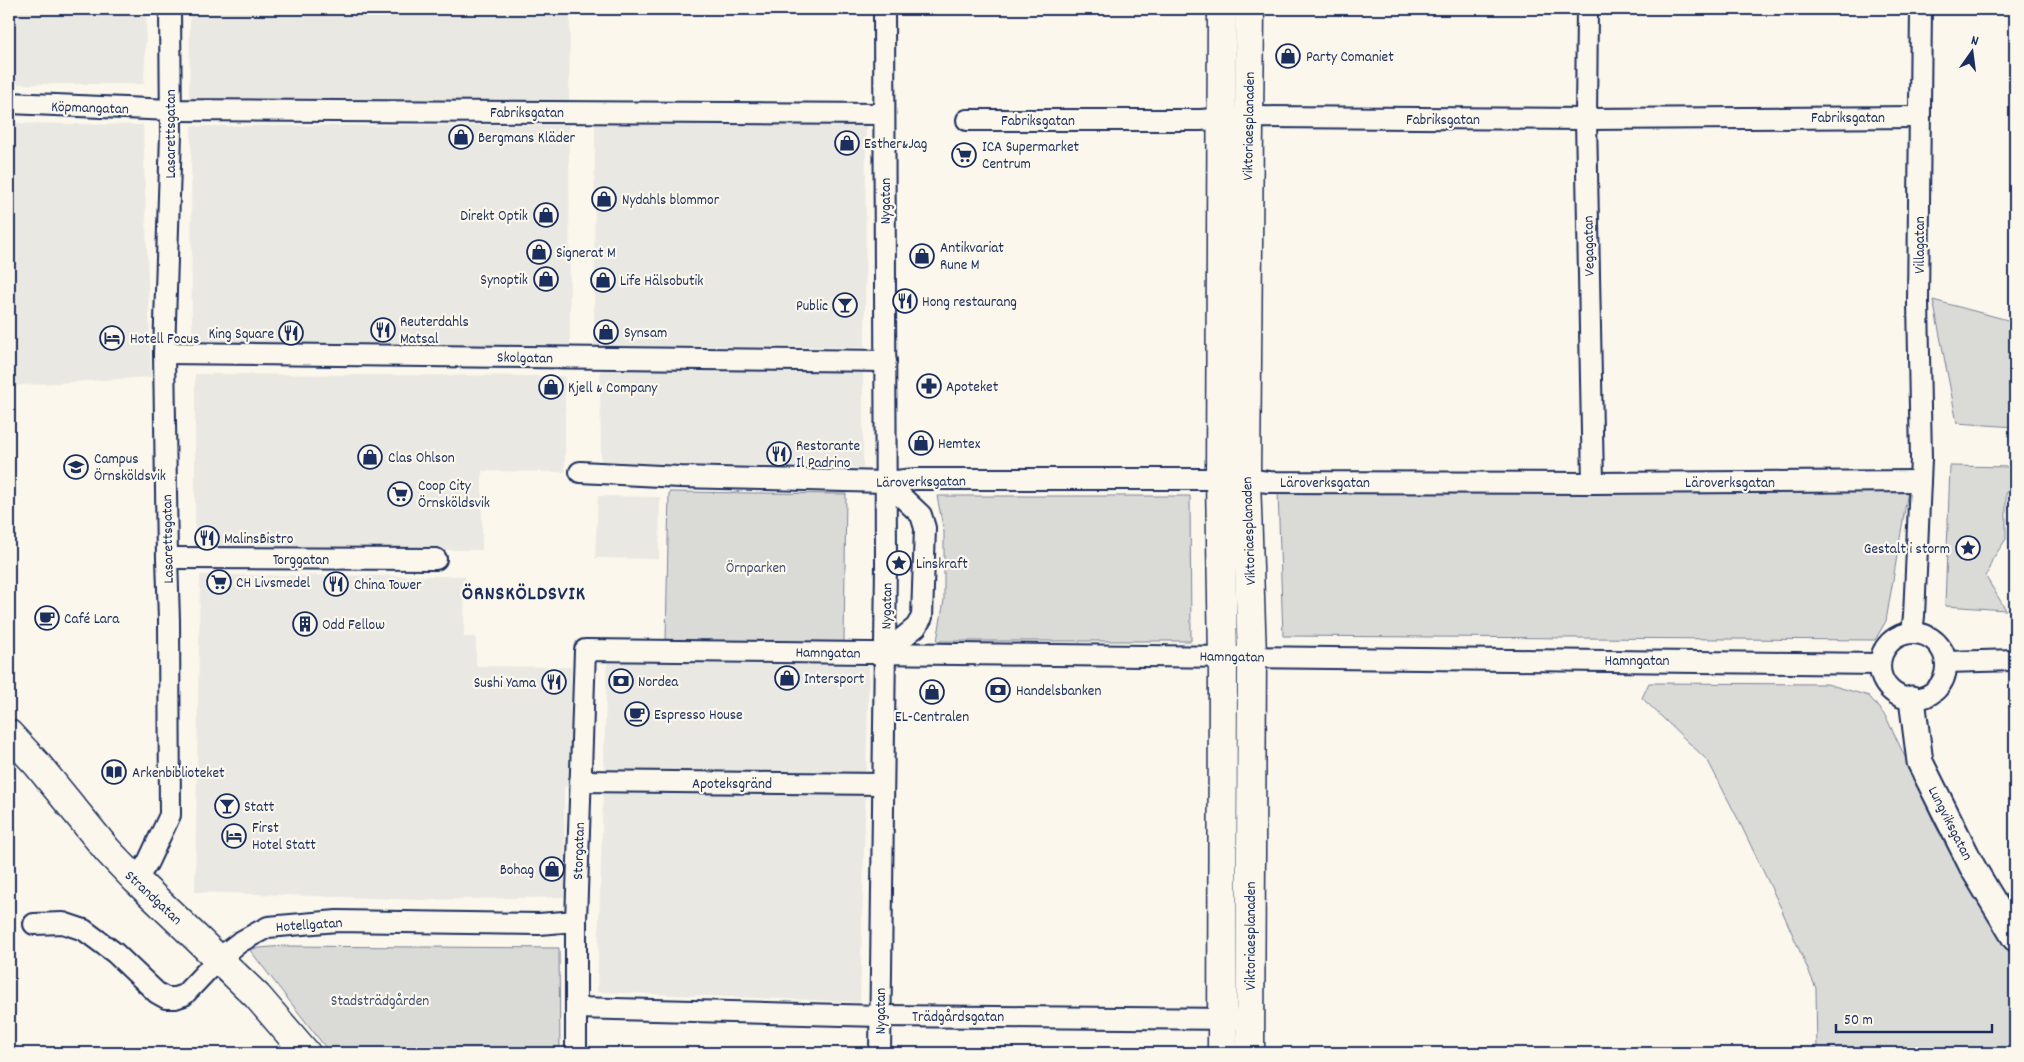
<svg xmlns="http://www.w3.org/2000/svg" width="2024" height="1062" font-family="Dekko,sans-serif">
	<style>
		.built { fill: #eae8e2 }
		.green { fill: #dadad7; stroke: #7a849a }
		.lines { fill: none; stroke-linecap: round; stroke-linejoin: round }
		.minor-casing { stroke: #1b2f5e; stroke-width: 24 }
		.tertiary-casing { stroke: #1b2f5e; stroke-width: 29 }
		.secondary-casing { stroke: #1b2f5e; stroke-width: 31 }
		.minor { stroke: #fbf7ec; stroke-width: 20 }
		.tertiary { stroke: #fbf7ec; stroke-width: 25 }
		.secondary { stroke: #fbf7ec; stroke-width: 28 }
		.labels { text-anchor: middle; stroke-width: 4.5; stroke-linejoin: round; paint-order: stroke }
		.poi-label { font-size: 15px; fill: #1b2f5e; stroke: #fbf7ec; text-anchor: start }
		.street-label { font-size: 15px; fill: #1b2f5e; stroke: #fbf7ec }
		.park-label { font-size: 15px; fill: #415176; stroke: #fbf7ec }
		.district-label { font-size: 20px; font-weight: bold; letter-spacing: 1px; fill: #1b2f5e; stroke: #fbf7ec }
	</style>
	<rect width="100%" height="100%" fill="#fbf7ec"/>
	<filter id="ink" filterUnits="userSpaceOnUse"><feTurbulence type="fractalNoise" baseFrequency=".02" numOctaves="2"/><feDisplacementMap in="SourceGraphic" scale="10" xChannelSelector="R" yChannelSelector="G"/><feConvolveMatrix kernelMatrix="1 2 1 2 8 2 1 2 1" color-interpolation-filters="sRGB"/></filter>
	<g filter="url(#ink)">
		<g class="built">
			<path d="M9,9H147L144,84H9Z"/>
			<path d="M190,9H570L569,109L189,105Z"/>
			<path d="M595,120L866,121L865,347L594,346Z"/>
			<path d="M9,123L143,125L151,377L9,386Z"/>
			<path d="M569,125L570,348L192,349L191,126Z"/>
			<path d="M600,362L863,371V468L601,463Z"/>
			<path d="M195,374L565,376V472L482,471V550L195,549Z"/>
			<path d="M598,496L660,497L659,559L595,558Z"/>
			<path d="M200,575L465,576L464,637H476V666L571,667L570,786L564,787L565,897L425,900L195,892Z"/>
			<path d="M607,662L869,666L860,1002L597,992Z"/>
		</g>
		<g class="green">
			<path d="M1933,300L2015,322V427L1957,423Z"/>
			<path d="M1950,466L2015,467V489L2006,493V539L1992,560L1986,577L2006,610L1945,606Z"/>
			<path d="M1908,491L1886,621L1875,640L1283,636L1278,492L1613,493Z"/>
			<path d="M669,492L846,494L844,642L666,640Z"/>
			<path d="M937,496H1190L1191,641H937L944,600V532Z"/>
			<path d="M1649,683L1827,684L1869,696L1886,717L1909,765L1935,825L1998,935L2015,960V1053H1817L1816,988L1780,906L1739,821L1708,761L1642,698Z"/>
			<path d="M283,946L559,948L560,1053H330L249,949Z"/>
		</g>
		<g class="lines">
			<g class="minor-casing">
				<g id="minor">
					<path d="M1587,9L1586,119L1593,483"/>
					<path d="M9,103L171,110L884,114"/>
					<path d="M967,120H1200L1248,117L1586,119L1920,117"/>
					<path d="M164,353L886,361"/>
					<path d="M580,472L680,477L886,482L915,479H1246L1268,482L1593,483L1920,481"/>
					<path d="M167,558L436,559"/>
					<path d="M1912,632L1914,616L1921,459L1918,302L1921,9"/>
					<circle cx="1913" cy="666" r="33"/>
					<path d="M885,652L916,627L922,617L925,528L921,515L886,482"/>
					<path d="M1947,662L2015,660"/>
					<path d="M580,781L883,784"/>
					<path d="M136,880L148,862L170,815L169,620L167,558L164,353L171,134L170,9"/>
					<path d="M34,924L63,923L84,930L115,953L157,993L166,998H175L184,995L219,958L240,942L268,927L337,921L539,924L576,921"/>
					<path d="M576,1008L880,1016L1235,1019"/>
					<path d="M576,1053V921L585,650L1880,664"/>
					<path d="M880,1053L886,564L884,9"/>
				</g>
			</g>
			<g class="tertiary-casing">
				<path id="tertiary" d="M1912,699L1920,762L1973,868L2015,938"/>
			</g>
			<g class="secondary-casing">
				<g id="secondary">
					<path d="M1222,9L1220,479L1223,657L1222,1053"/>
					<path d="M1250,9L1246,479L1252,656L1250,1053"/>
					<path d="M9,734L37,764L108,851L136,880L257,996L306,1053"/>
				</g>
			</g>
			<use href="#minor" class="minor"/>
			<use href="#tertiary" class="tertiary"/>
			<use href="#secondary" class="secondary"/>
		</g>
	</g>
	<defs>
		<g id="shop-ring" transform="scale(1.25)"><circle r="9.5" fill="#fbf7ec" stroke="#1b2f5e" stroke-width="1.5"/><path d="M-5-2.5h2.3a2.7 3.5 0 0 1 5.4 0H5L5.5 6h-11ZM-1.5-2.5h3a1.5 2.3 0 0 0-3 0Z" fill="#1b2f5e"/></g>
		<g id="supermarket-ring" transform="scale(1.25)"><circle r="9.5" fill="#fbf7ec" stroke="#1b2f5e" stroke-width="1.5"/><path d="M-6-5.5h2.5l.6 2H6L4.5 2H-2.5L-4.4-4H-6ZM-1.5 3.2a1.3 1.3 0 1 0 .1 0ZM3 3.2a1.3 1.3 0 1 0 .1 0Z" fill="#1b2f5e"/></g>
		<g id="restaurant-ring" transform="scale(1.25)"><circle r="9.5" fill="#fbf7ec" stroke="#1b2f5e" stroke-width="1.5"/><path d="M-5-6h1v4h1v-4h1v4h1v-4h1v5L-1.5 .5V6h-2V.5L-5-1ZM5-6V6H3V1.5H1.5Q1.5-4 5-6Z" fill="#1b2f5e"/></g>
		<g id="bar-ring" transform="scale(1.25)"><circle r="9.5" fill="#fbf7ec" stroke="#1b2f5e" stroke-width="1.5"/><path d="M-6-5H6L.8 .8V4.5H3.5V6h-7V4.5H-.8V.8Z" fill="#1b2f5e"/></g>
		<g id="hotel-ring" transform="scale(1.25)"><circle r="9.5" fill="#fbf7ec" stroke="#1b2f5e" stroke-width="1.5"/><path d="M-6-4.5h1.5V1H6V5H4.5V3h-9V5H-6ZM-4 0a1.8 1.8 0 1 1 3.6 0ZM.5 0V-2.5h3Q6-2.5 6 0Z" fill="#1b2f5e"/></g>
		<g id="pharmacy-ring" transform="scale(1.25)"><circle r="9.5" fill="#fbf7ec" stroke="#1b2f5e" stroke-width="1.5"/><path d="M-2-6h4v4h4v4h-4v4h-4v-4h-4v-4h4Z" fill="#1b2f5e"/></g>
		<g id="university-ring" transform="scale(1.25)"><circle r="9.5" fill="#fbf7ec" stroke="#1b2f5e" stroke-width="1.5"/><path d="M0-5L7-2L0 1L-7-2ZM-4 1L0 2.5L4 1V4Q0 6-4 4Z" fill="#1b2f5e"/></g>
		<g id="sight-ring" transform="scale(1.25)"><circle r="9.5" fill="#fbf7ec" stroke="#1b2f5e" stroke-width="1.5"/><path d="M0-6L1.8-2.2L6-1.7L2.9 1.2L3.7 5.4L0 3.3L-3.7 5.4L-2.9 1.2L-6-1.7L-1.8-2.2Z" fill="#1b2f5e"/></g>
		<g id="cafe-ring" transform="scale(1.25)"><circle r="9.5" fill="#fbf7ec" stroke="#1b2f5e" stroke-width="1.5"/><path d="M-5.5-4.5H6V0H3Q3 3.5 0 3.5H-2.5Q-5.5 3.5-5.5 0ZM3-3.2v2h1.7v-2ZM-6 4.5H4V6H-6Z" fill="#1b2f5e"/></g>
		<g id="building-ring" transform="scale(1.25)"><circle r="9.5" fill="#fbf7ec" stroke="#1b2f5e" stroke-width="1.5"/><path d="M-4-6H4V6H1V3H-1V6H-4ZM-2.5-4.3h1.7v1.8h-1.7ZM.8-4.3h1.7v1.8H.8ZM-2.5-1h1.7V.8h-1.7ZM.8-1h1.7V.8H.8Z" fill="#1b2f5e"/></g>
		<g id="bank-ring" transform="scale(1.25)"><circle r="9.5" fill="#fbf7ec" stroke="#1b2f5e" stroke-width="1.5"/><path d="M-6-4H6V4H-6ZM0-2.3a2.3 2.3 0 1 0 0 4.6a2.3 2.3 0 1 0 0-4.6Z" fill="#1b2f5e"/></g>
		<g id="library-ring" transform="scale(1.25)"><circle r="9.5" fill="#fbf7ec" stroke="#1b2f5e" stroke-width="1.5"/><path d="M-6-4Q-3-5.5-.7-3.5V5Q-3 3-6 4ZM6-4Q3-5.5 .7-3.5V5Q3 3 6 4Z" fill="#1b2f5e"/></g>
	</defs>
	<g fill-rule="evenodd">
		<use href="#shop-ring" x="1288" y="56"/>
		<use href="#shop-ring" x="461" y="137"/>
		<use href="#shop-ring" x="847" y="143"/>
		<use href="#supermarket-ring" x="964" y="155"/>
		<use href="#shop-ring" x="604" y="199"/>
		<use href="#shop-ring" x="546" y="215"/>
		<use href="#shop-ring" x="539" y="252"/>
		<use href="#shop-ring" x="922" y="256"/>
		<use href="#shop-ring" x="546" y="279"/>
		<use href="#shop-ring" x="603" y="280"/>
		<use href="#restaurant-ring" x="905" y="301"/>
		<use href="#bar-ring" x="845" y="305"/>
		<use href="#restaurant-ring" x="383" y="330"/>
		<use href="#shop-ring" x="606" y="332"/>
		<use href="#restaurant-ring" x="291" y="333"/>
		<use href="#hotel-ring" x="112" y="338"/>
		<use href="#pharmacy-ring" x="929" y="386"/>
		<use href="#shop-ring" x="551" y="387"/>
		<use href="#shop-ring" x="921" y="443"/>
		<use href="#restaurant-ring" x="779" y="454"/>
		<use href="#shop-ring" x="370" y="457"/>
		<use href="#university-ring" x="76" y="467"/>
		<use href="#supermarket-ring" x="400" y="494"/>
		<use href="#restaurant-ring" x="207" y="538"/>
		<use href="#sight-ring" x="1968" y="548"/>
		<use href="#sight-ring" x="899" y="563"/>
		<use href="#supermarket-ring" x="219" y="582"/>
		<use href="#restaurant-ring" x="336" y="584"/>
		<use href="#cafe-ring" x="47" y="618"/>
		<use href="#building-ring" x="305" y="624"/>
		<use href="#shop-ring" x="787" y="678"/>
		<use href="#bank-ring" x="621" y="681"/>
		<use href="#restaurant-ring" x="554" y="682"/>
		<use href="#bank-ring" x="998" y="690"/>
		<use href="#shop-ring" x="932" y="692"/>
		<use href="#cafe-ring" x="637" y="714"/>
		<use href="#library-ring" x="114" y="772"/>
		<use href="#bar-ring" x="227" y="806"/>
		<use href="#hotel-ring" x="234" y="836"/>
		<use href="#shop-ring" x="552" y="869"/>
	</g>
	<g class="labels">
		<g class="poi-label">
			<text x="1306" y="61">Party Comaniet</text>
			<text x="478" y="142">Bergmans Kläder</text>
			<text x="864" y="148">Esther&amp;Jag</text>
			<text x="982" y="151">ICA Supermarket<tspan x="982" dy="17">Centrum</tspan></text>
			<text x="622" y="204">Nydahls blommor</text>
			<text x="528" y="220" text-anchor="end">Direkt Optik</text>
			<text x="940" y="252">Antikvariat<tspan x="940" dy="17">Rune M</tspan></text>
			<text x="556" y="257">Signerat M</text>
			<text x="528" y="284" text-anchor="end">Synoptik</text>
			<text x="620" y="285">Life Hälsobutik</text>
			<text x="922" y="306">Hong restaurang</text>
			<text x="828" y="310" text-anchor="end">Public</text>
			<text x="400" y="326">Reuterdahls<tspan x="400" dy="17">Matsal</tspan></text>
			<text x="624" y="337">Synsam</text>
			<text x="274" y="338" text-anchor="end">King Square</text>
			<text x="130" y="343">Hotell Focus</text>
			<text x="946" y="391">Apoteket</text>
			<text x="568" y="392">Kjell &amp; Company</text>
			<text x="938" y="448">Hemtex</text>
			<text x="796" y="450">Restorante<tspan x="796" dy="17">Il Padrino</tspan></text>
			<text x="388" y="462">Clas Ohlson</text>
			<text x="94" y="463">Campus<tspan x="94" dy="17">Örnsköldsvik</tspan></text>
			<text x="418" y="490">Coop City<tspan x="418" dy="17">Örnsköldsvik</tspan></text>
			<text x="224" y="543">MalinsBistro</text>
			<text x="1950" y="553" text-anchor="end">Gestalt i storm</text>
			<text x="916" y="568">Linskraft</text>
			<text x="236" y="587">CH Livsmedel</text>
			<text x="354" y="589">China Tower</text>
			<text x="64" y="623">Café Lara</text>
			<text x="322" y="629">Odd Fellow</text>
			<text x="804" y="683">Intersport</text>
			<text x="638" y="686">Nordea</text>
			<text x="536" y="687" text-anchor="end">Sushi Yama</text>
			<text x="1016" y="695">Handelsbanken</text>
			<text x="654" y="719">Espresso House</text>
			<text x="932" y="721" text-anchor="middle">EL-Centralen</text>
			<text x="132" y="777">Arkenbiblioteket</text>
			<text x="244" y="811">Statt</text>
			<text x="252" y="832">First<tspan x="252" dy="17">Hotel Statt</tspan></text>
			<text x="534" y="874" text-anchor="end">Bohag</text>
		</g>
		<g class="street-label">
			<text transform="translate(90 107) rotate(2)" y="5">Köpmangatan</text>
			<text x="527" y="117">Fabriksgatan</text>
			<text x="1848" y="122">Fabriksgatan</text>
			<text x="1443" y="124">Fabriksgatan</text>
			<text x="1038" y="125">Fabriksgatan</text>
			<text transform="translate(1248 126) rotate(-89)" y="5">Viktoriaesplanaden</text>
			<text transform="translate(170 134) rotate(-90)" y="5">Lasarettsgatan</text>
			<text transform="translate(885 201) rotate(-90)" y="5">Nygatan</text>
			<text transform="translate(1919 245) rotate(-90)" y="5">Villagatan</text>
			<text transform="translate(1588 246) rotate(-91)" y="5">Vegagatan</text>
			<text transform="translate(525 357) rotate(1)" y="5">Skolgatan</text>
			<text transform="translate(921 481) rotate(-1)" y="5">Läroverksgatan</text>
			<text x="1325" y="487">Läroverksgatan</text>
			<text x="1730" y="487">Läroverksgatan</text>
			<text transform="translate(1248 531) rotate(-92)" y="5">Viktoriaesplanaden</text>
			<text transform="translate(167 539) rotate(-91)" y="5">Lasarettsgatan</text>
			<text x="301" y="564">Torggatan</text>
			<text transform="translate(886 606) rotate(-89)" y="5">Nygatan</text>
			<text transform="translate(828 652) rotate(1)" y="5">Hamngatan</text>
			<text transform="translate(1232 656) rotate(1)" y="5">Hamngatan</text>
			<text x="1637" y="665">Hamngatan</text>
			<text x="732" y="788">Apoteksgränd</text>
			<text transform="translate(1951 823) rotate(63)" y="5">Lungviksgatan</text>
			<text transform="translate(578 851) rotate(-88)" y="5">Storgatan</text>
			<text transform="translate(154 897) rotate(43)" y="5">Strandgatan</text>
			<text transform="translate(309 924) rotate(-4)" y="5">Hotellgatan</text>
			<text transform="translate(1250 936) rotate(-90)" y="5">Viktoriaesplanaden</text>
			<text transform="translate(880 1011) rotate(-90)" y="5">Nygatan</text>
			<text x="958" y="1021">Trädgårdsgatan</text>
		</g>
		<g class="park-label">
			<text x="756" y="572">Örnparken</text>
			<text x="380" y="1005">Stadsträdgården</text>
		</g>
		<g class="district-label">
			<text x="524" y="599">ÖRNSKÖLDSVIK</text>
		</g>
	</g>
	<rect width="2024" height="1062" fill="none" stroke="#fbf7ec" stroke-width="30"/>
	<rect x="15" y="15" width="1994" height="1032" fill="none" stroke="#1b2f5e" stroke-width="2" filter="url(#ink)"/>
	<g transform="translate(1972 52) rotate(14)" stroke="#fbf7ec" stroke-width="4" paint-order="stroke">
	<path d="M0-4L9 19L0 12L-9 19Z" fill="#1b2f5e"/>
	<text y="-8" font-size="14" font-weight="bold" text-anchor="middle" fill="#1b2f5e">N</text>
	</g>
	<path d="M1836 1024v8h156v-8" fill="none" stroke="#1b2f5e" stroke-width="2.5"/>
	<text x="1844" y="1024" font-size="15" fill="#1b2f5e" stroke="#fbf7ec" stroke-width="4" paint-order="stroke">50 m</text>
</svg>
